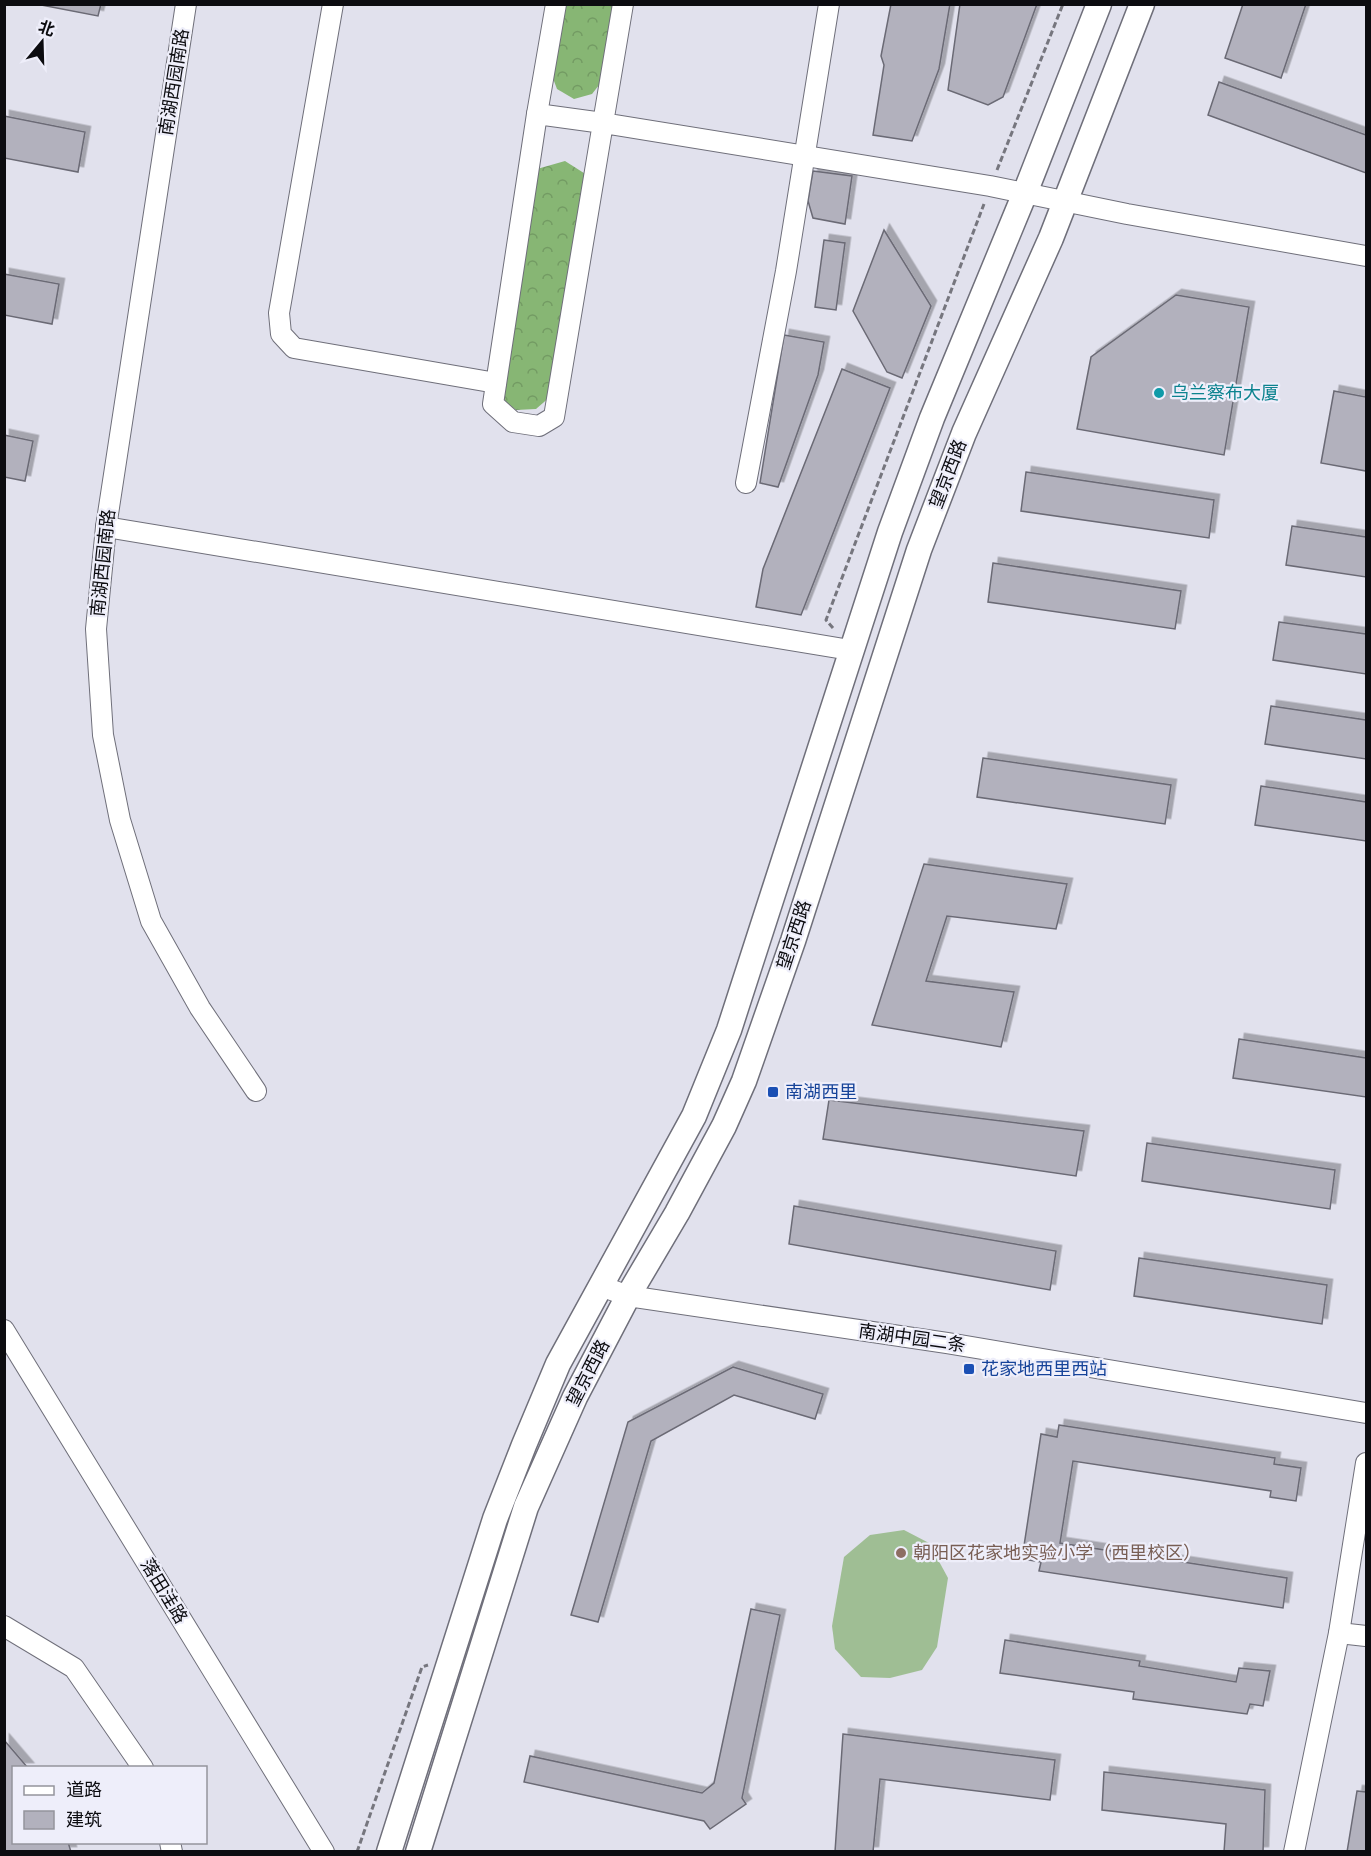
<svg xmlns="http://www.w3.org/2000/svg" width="1371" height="1856" font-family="'Open Sans','Noto Sans SC',sans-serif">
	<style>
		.forest { fill: url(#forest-crowns) }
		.pitch { fill: #9fbe94 }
		.building { fill: #b2b1bd; stroke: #6b6a75; stroke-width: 1.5; filter: url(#shadow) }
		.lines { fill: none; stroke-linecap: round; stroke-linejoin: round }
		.minor-casing { stroke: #6f6f7a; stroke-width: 22 }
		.major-casing { stroke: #6f6f7a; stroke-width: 27 }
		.path { stroke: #76767e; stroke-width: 3; stroke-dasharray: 6 3; stroke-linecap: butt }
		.minor { stroke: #fff; stroke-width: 20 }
		.major { stroke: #fff; stroke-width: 24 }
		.culture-dot { fill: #0f9aa8; stroke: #eeeefa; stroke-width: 2 }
		.transit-dot { fill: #1a4fb4; stroke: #eeeefa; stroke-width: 2 }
		.education-dot { fill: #8d6e63; stroke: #eeeefa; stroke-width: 2 }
		.labels { text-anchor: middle; stroke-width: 4.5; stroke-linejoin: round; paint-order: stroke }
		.street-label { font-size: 18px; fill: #0c0c10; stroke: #eeeefa }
		.culture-label { font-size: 18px; fill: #0d838f; stroke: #eeeefa; text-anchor: start }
		.transit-label { font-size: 18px; fill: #164399; stroke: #eeeefa; text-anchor: start }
		.education-label { font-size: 18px; fill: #785e54; stroke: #eeeefa; text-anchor: start }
	</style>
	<defs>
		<pattern id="forest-crowns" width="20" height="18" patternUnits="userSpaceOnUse" patternTransform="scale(1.5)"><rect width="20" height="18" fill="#87b674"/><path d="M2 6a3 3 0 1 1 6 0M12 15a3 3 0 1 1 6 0" fill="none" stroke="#739b63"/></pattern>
		<filter id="shadow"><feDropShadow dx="5.5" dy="-5.5" stdDeviation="0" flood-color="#0004"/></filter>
	</defs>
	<rect width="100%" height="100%" fill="#e1e1ed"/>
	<g class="forest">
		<path d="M563,5H616L603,80L592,94L574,99L557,89L551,73Z"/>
		<path d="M565,161L587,175L551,396L536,409L516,410L503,400L537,169Z"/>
	</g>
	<path class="pitch" d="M904,1530L929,1543L948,1578L937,1647L922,1670L890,1678L861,1677L835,1649L832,1626L844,1557L870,1535Z"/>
	<g class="building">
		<path d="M36,4H101L98,16Z"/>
		<path d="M891,4H950L939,69L912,141L873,135L884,65L881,56Z"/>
		<path d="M960,4H1037L1003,97L988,105L948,90Z"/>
		<path d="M1243,4H1306L1281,78L1225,58Z"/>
		<path d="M1219,82L1366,135V173L1208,115Z"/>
		<path d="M4,116L85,132L78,172L4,158Z"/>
		<path d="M813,171L852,176L845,224L813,218L808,201Z"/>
		<path d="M884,230L931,306L902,378L887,372L853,311Z"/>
		<path d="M824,240L845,243L836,310L815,307Z"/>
		<path d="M4,274L59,284L52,324L4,315Z"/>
		<path d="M1176,295L1249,307L1224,455L1077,429L1091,357Z"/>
		<path d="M784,335L824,342L818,375L778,487L760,483Z"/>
		<path d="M842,369L890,388L801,615L756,607L763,569Z"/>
		<path d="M1334,391L1366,397V471L1321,463Z"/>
		<path d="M4,435L33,441L25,481L4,477Z"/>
		<path d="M1026,472L1214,500L1209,538L1021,511Z"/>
		<path d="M1292,526L1366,537V577L1286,565Z"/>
		<path d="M993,563L1181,591L1175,629L988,602Z"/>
		<path d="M1279,622L1366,634V674L1273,660Z"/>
		<path d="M1271,706L1366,720V759L1265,744Z"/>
		<path d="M983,758L1171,785L1165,824L977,797Z"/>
		<path d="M1261,786L1366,802V841L1255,825Z"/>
		<path d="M924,864L1067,884L1056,929L947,916L926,981L1014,992L1001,1047L872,1025Z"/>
		<path d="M1239,1039L1366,1058V1097L1233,1078Z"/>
		<path d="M829,1100L1084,1131L1076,1176L823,1139Z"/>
		<path d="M1147,1143L1335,1170L1330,1209L1142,1181Z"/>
		<path d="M794,1206L1056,1251L1050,1290L789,1244Z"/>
		<path d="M1139,1258L1327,1285L1322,1324L1134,1296Z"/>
		<path d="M733,1367L823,1394L815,1419L734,1395L651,1441L598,1622L571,1615L628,1422Z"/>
		<path d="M1059,1425L1275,1458L1274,1464L1301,1468L1296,1501L1270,1497L1271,1491L1073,1461L1060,1543L1287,1578L1283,1608L1039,1571L1041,1562L1022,1559L1041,1434L1057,1437Z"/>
		<path d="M751,1609L780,1615L742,1798L746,1804L710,1829L704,1821L524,1782L530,1756L702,1793L714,1783Z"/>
		<path d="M1005,1640L1140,1661L1139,1666L1236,1682L1239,1668L1270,1671L1263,1706L1250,1704L1247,1714L1133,1699L1134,1692L1000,1673Z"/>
		<path d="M843,1734L1055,1760L1050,1800L880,1779L873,1852H835Z"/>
		<path d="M4,1740L28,1768H14V1842H68L71,1852H4Z"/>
		<path d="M1104,1772L1265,1790L1263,1852H1224L1226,1824L1102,1810Z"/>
		<path d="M1357,1791L1366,1792V1852H1347Z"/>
	</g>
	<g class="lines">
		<g class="minor-casing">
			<g id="minor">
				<path d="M186,4L106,527L96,629L103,735L120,820L151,921L200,1008L256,1091"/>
				<path d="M333,4L279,313L281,334L294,348L496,383"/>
				<path d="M623,4L603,123L537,114L493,404L513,422L539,426L554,417L603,123L990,186L1127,214L1366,256"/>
				<path d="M537,114L556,4"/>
				<path d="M746,483L786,271L829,4"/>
				<path d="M106,527L850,650"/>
				<path d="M601,1286L628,1296L947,1343L1366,1413"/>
				<path d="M4,1330L324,1852"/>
				<path d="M4,1626L74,1668L143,1768"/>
				<path d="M1339,1633L1366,1636"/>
				<path d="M170,1842L172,1852"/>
				<path d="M1294,1852L1339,1633L1366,1463"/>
			</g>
		</g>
		<g class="major-casing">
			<g id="major">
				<path d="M389,1852L495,1519L524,1445L558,1364L694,1116L729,1030L890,532L932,418L1025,193L1099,4"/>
				<path d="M418,1852L526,1507L575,1397L628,1296L677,1213L724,1126L744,1081L793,941L919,550L964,433L1051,238L1142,4"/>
			</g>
		</g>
		<g class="path">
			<path d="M997,170L1063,4"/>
			<path d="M833,628L826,620L984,204"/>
			<path d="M357,1852L422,1667L428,1665"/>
		</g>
		<use href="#minor" class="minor"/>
		<use href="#major" class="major"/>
	</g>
	<circle class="culture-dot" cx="1159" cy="393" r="6"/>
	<g class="transit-dot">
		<rect x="767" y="1086" width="12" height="12" rx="3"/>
		<rect x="963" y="1363" width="12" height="12" rx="3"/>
	</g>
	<circle class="education-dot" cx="901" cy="1553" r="6"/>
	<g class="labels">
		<g class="street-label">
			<text transform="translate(174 82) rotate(-81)" y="6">南湖西园南路</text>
			<text transform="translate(948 474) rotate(-69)" y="6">望京西路</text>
			<text transform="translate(103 563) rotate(-84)" y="6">南湖西园南路</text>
			<text transform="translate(794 935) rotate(-72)" y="6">望京西路</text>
			<text transform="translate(912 1338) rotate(8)" y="6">南湖中园二条</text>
			<text transform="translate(588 1373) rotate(-63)" y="6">望京西路</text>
			<text transform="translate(164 1591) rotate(59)" y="6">落田洼路</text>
		</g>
		<g class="culture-label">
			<text x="1171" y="399">乌兰察布大厦</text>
		</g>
		<g class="transit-label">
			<text x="785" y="1098">南湖西里</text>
			<text x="981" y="1375">花家地西里西站</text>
		</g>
		<g class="education-label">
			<text x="913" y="1559">朝阳区花家地实验小学（西里校区）</text>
		</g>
	</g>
	<rect width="1371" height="1856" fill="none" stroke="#0c0c10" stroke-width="12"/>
	<rect x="12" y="1766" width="195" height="78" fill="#eeeefa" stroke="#94949c" stroke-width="1.5"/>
	<rect x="24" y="1786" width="30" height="9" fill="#ffffff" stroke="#94949c" stroke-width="1.5"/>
	<text x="66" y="1796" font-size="18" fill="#0c0c10">道路</text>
	<rect x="24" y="1811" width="30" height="18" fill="#b2b1bd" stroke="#94949c" stroke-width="1.5"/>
	<text x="66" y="1826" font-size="18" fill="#0c0c10">建筑</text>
	<g transform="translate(42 42) rotate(19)" stroke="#eeeefa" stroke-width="4.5" paint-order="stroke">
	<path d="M0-4.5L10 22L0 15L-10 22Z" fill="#0c0c10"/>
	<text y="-9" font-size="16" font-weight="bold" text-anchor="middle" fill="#0c0c10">北</text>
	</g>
</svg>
